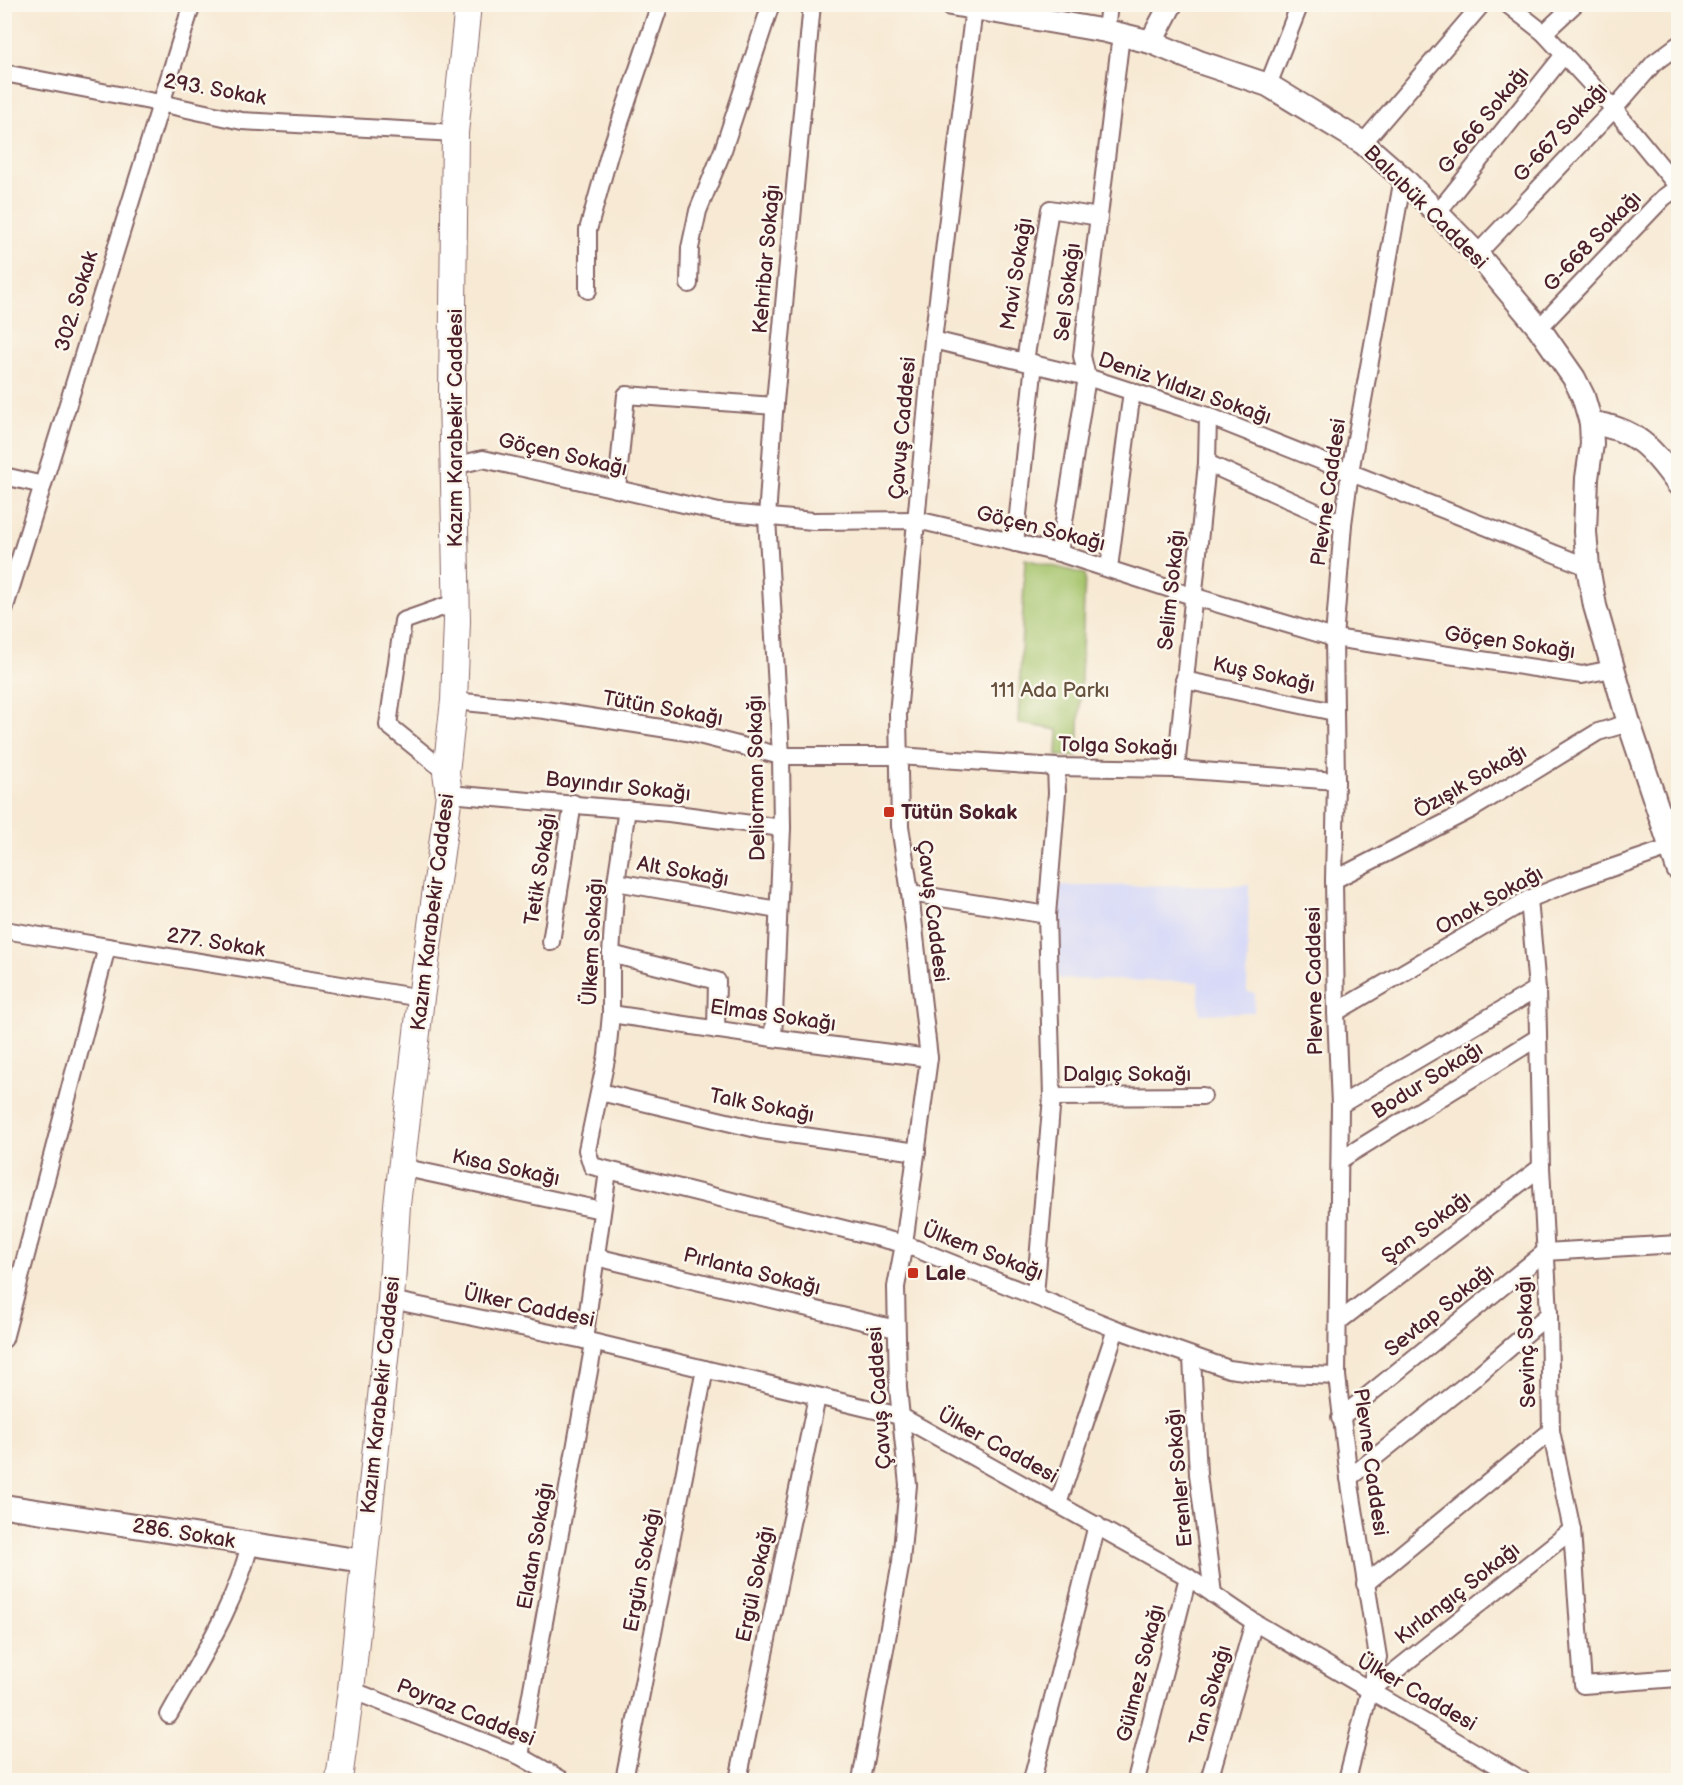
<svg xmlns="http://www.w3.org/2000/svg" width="1683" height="1785" font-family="'Balsamiq Sans',sans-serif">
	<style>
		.built { fill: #d6d8f8 }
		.green { fill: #a5c46c; stroke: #78724c; stroke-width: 1.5 }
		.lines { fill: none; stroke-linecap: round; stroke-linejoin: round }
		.street-casing { stroke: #876666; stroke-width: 20 }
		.secondary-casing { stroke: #876666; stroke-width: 26 }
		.primary-casing { stroke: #876666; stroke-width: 28 }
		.street { stroke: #fff; stroke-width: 16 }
		.secondary { stroke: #fff; stroke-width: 22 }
		.primary { stroke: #fff; stroke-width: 26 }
		.poi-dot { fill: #c8321e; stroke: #fbf7ec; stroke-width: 2 }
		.labels { text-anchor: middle; stroke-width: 5; stroke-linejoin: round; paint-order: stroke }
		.street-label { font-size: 21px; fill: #4a1f2b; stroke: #fbf7ec }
		.park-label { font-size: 21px; fill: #65513e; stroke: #fbf7ec }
		.poi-label { font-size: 21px; font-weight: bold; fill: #4a1f2b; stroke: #fbf7ec; text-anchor: start }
	</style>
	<rect width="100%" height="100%" fill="#fbf7ec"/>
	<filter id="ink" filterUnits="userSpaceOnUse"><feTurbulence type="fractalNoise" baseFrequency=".0167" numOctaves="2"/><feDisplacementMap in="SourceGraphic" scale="12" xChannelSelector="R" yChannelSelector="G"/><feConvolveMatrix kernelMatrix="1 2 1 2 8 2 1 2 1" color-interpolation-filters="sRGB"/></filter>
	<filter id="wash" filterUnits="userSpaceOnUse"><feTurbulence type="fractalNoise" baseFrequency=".008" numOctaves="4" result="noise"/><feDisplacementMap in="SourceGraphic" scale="24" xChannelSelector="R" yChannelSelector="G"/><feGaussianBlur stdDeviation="1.35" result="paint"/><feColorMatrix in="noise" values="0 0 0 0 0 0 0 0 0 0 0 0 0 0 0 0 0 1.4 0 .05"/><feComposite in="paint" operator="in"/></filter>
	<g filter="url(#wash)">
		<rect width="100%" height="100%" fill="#f7e9d3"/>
		<path class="built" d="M1249,885L1247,992L1255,993L1254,1012L1200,1014L1198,982L1061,979L1055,976L1053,971L1056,886Z"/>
		<path class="green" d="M1025,559L1085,574L1078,756H1057L1058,730L1018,723Z"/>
	</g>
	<g filter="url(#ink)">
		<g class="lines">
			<g class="street-casing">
				<g id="street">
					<path d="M1507,4L1544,33L1614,109L1678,187"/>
					<path d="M1106,31L1109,4"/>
					<path d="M1544,33L1575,4"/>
					<path d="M4,73L160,103L242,121L455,133"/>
					<path d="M1268,85L1300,4"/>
					<path d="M1363,143L1482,4"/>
					<path d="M1438,212L1563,56"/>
					<path d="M1477,254L1614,109L1654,63L1678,45"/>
					<path d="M689,284L690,248L698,211L723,150L771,4"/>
					<path d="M588,290V230L609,155L660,4"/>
					<path d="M1539,328L1663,198L1678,187"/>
					<path d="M933,340L1087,377L1208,416L1588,567"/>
					<path d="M1025,361L1050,209L1099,217"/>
					<path d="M1207,463L1343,524"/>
					<path d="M454,466L483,459L719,512L813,521L917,520L1059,553L1192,596L1334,638L1582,675L1612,669"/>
					<path d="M4,476L43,485"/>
					<path d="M617,489L626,395L775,406"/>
					<path d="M1015,543L1034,363"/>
					<path d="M1059,553L1087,377L1082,356L1121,35"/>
					<path d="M1109,568L1132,391"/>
					<path d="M4,610L192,4"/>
					<path d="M1184,680L1334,712"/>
					<path d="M454,701L545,710L687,732L781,756H899L1056,767L1176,769L1336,781"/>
					<path d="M1176,769L1207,463L1208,416"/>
					<path d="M446,772L388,725L403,621L457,602"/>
					<path d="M449,794L669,813L782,828"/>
					<path d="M627,809L616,882L611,954V1014L607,1055L587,1150L592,1166L904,1244L1116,1329L1229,1369L1259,1373L1337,1376"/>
					<path d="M1334,880L1472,809L1598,732L1629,723"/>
					<path d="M616,882L778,910"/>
					<path d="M910,893L1047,915"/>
					<path d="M1529,899L1537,989L1541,1167L1549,1314L1551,1431L1572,1530L1583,1685L1678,1678"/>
					<path d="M4,930L421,998"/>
					<path d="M551,942L573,803"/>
					<path d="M611,954L717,981L716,1030"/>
					<path d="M1336,1012L1529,899L1576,880L1678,845"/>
					<path d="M611,1014L773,1038L929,1058"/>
					<path d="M773,1038L782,828L781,756L767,518L774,413L812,4"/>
					<path d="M600,1092L761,1130L917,1152"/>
					<path d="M1052,1097L1203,1096"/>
					<path d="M1340,1105L1537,989"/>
					<path d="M1340,1160L1537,1038"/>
					<path d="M401,1167L601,1210"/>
					<path d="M596,1257L896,1329"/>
					<path d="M1035,1295L1052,1097L1047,915L1057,793L1056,767"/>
					<path d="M391,1300L584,1340L900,1416L1188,1577L1254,1622L1522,1780"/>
					<path d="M1338,1322L1541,1167"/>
					<path d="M4,1339L107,947"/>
					<path d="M584,1340L608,1171"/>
					<path d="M1192,1358L1198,1474L1213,1594"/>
					<path d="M1340,1418L1545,1252L1678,1244"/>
					<path d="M1349,1478L1478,1375L1549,1314"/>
					<path d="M1058,1504L1116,1329"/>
					<path d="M1365,1584L1551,1431"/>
					<path d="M351,1690L520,1756L562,1780"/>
					<path d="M1370,1691L1572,1530"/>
					<path d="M169,1715C200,1659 235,1606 250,1544"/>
					<path d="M520,1756L594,1343"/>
					<path d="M624,1780L705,1369"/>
					<path d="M738,1780L817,1397"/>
					<path d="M861,1780L901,1562L908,1485L898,1388L896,1287L904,1244L929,1058L910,893L900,826L898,714L933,340L974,8"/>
					<path d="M1032,1780L1097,1525"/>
					<path d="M1136,1780L1188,1577"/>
					<path d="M1209,1780L1254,1622"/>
					<path d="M1347,1780L1378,1657L1349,1478L1337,1376L1340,1105L1336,1012L1334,880L1336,781L1334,638L1343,524L1350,472L1403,178"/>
				</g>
			</g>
			<g class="secondary-casing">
				<g id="secondary">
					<path d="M951,4L1106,31L1151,42L1199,62L1268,85L1363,143L1403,178L1477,254L1539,328L1574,378L1583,396L1591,423L1592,444L1587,478L1585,532L1588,567L1595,606L1629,723L1678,869"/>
					<path d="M1151,42L1171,4"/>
					<path d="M1591,423C1635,428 1653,449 1678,484"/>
					<path d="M4,1506L363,1561"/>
				</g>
			</g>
			<g class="primary-casing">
				<path id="primary" d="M339,1780L351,1690L391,1300L397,1205L421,998L449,794L446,772L454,701L457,621L452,394L455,133L468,4"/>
			</g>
			<use href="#street" class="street"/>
			<use href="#secondary" class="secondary"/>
			<use href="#primary" class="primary"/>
		</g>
	</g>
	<g class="poi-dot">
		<rect x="883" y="806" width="12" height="12" rx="3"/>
		<rect x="907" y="1267" width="12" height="12" rx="3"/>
	</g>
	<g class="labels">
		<g class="street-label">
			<text transform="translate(215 89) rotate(10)" y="7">293. Sokak</text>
			<text transform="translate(1483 120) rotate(-51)" y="7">G-666 Sokağı</text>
			<text transform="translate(1560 132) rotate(-47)" y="7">G-667 Sokağı</text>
			<text transform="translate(1426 207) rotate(45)" y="7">Balcıbük Caddesi</text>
			<text transform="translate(1592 241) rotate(-46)" y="7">G-668 Sokağı</text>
			<text transform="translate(766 259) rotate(-85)" y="7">Kehribar Sokağı</text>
			<text transform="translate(1016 274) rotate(-81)" y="7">Mavi Sokağı</text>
			<text transform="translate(1067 292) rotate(-83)" y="7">Sel Sokağı</text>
			<text transform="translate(76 301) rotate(-73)" y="7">302. Sokak</text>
			<text transform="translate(1185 388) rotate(19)" y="7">Deniz Yıldızı Sokağı</text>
			<text transform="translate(455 428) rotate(-90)" y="7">Kazım Karabekir Caddesi</text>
			<text transform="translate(902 428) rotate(-85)" y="7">Çavuş Caddesi</text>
			<text transform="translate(563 454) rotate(13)" y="7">Göçen Sokağı</text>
			<text transform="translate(1328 492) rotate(-82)" y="7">Plevne Caddesi</text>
			<text transform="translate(1041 528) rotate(14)" y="7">Göçen Sokağı</text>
			<text transform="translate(1171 590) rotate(-84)" y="7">Selim Sokağı</text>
			<text transform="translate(1510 642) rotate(8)" y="7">Göçen Sokağı</text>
			<text transform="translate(1264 674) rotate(12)" y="7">Kuş Sokağı</text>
			<text transform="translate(663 708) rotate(10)" y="7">Tütün Sokağı</text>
			<text transform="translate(1118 746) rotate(2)" y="7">Tolga Sokağı</text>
			<text transform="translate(756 778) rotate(-91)" y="7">Deliorman Sokağı</text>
			<text transform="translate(1470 781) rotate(-30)" y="7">Özışık Sokağı</text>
			<text transform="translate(618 786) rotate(6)" y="7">Bayındır Sokağı</text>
			<text transform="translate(540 869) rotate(-81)" y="7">Tetik Sokağı</text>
			<text transform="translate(683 871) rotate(10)" y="7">Alt Sokağı</text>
			<text transform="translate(1489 900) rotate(-29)" y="7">Onok Sokağı</text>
			<text transform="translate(933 911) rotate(83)" y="7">Çavuş Caddesi</text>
			<text transform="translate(432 912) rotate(-83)" y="7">Kazım Karabekir Caddesi</text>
			<text transform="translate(216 942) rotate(9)" y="7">277. Sokak</text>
			<text transform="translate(592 942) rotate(-87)" y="7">Ülkem Sokağı</text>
			<text transform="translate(1314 981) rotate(-91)" y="7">Plevne Caddesi</text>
			<text transform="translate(773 1015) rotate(8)" y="7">Elmas Sokağı</text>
			<text x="1127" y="1081">Dalgıç Sokağı</text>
			<text transform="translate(1427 1080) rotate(-32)" y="7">Bodur Sokağı</text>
			<text transform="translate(762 1105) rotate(11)" y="7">Talk Sokağı</text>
			<text transform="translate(506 1167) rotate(12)" y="7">Kısa Sokağı</text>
			<text transform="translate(1426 1227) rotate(-37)" y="7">Şan Sokağı</text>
			<text transform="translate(983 1251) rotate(21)" y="7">Ülkem Sokağı</text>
			<text transform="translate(752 1271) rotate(14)" y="7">Pırlanta Sokağı</text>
			<text transform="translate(529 1306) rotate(12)" y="7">Ülker Caddesi</text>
			<text transform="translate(1439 1310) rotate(-39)" y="7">Sevtap Sokağı</text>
			<text transform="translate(1526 1342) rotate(-92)" y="7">Sevinç Sokağı</text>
			<text transform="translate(380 1395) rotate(-84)" y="7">Kazım Karabekir Caddesi</text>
			<text transform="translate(879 1398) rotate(-94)" y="7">Çavuş Caddesi</text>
			<text transform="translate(998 1445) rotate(29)" y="7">Ülker Caddesi</text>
			<text transform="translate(1371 1462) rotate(82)" y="7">Plevne Caddesi</text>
			<text transform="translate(1179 1478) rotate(-95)" y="7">Erenler Sokağı</text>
			<text transform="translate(184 1533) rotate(9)" y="7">286. Sokak</text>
			<text transform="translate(535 1546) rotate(-80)" y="7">Elatan Sokağı</text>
			<text transform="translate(642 1570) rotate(-79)" y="7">Ergün Sokağı</text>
			<text transform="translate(755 1584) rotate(-78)" y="7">Ergül Sokağı</text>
			<text transform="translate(1457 1593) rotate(-38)" y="7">Kırlangıç Sokağı</text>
			<text transform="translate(1140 1673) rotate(-76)" y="7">Gülmez Sokağı</text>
			<text transform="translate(1417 1692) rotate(30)" y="7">Ülker Caddesi</text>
			<text transform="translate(1210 1695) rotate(-74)" y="7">Tan Sokağı</text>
			<text transform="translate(466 1712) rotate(22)" y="7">Poyraz Caddesi</text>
		</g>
		<g class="park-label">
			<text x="1050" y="697">111 Ada Parkı</text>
		</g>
		<g class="poi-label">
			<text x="901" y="819">Tütün Sokak</text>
			<text x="925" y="1280">Lale</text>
		</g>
	</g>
	<rect width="1683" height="1785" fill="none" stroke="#fbf7ec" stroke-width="24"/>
</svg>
